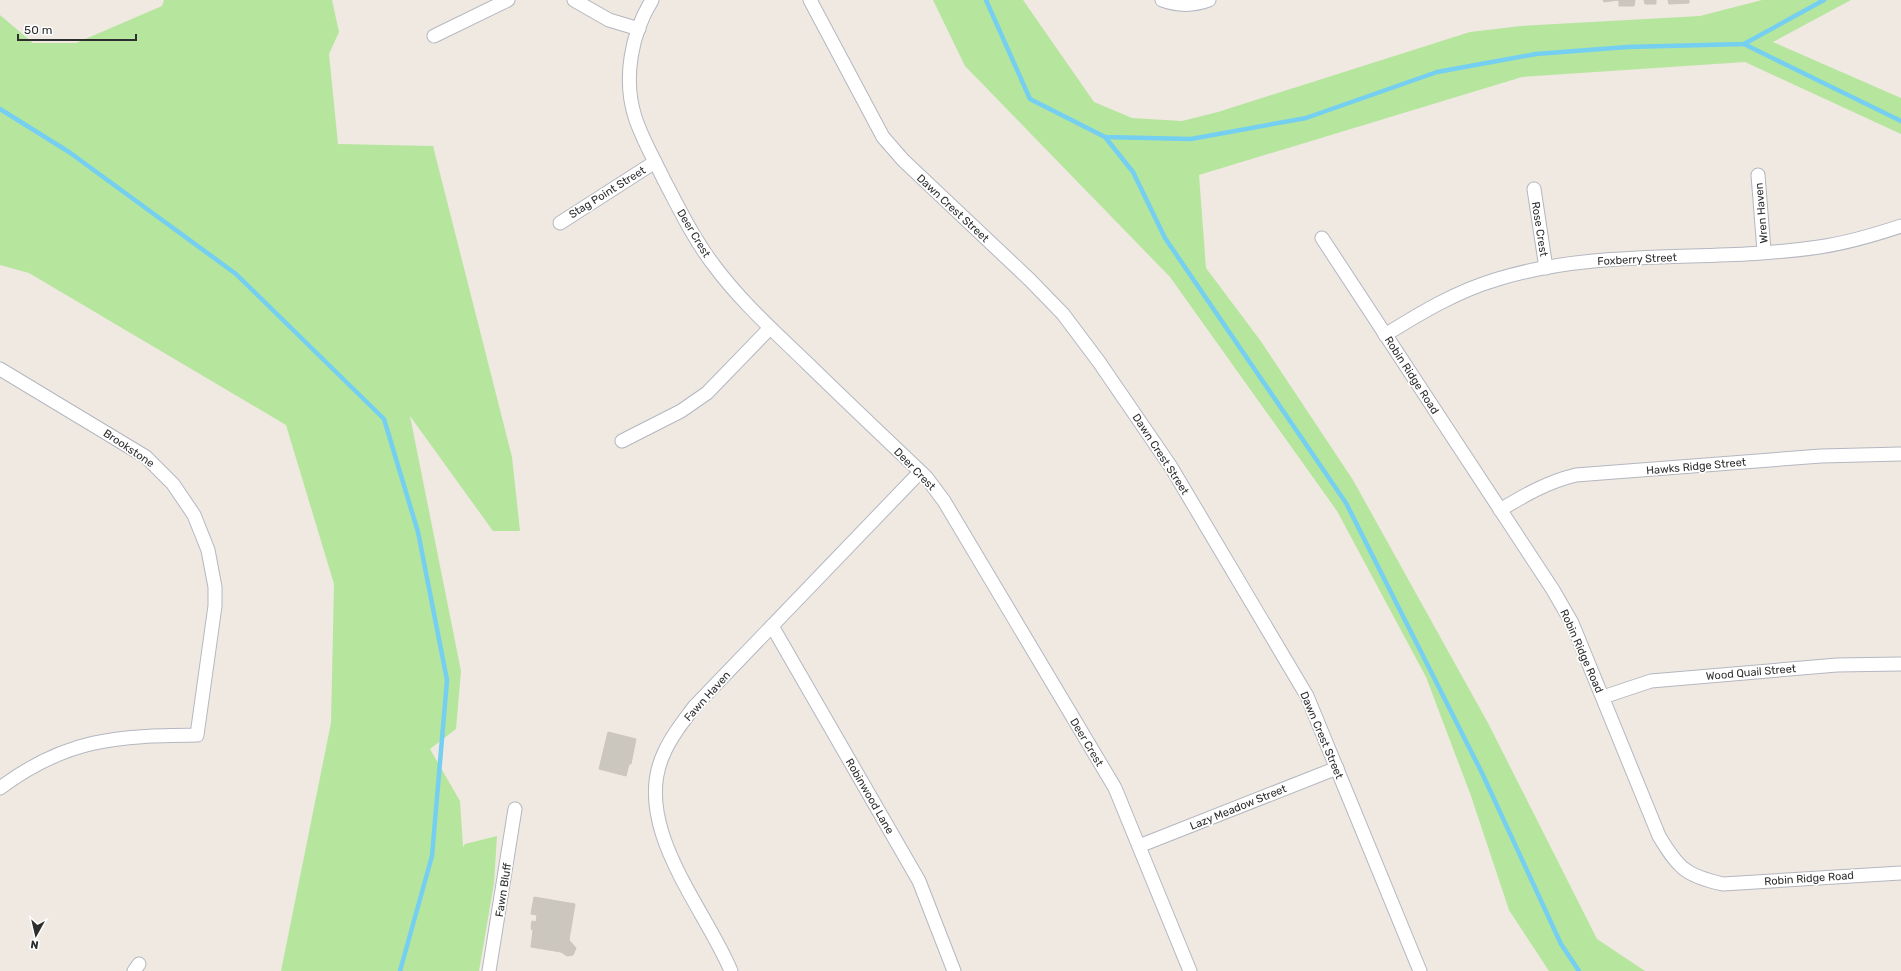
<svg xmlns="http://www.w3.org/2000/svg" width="1901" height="971" font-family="Rubik,sans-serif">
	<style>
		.green { fill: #b6e59e }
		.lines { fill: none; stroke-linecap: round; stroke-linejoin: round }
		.stream { stroke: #75cff0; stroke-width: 4.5 }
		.building { fill: #cbc7bf; stroke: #cbc5ba }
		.minor-casing { stroke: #b4b7c1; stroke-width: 15 }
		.minor { stroke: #fff; stroke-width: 13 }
		.labels { text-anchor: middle; stroke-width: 3.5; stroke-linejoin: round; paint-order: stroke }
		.street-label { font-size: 11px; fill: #2e2e2e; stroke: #fff }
	</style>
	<rect width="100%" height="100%" fill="#efe9e1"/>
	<g class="green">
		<path d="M164,0H332L339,32L329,54L338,144L433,146L512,457L520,531H493L410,416L461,671L456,729L430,749L460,801L463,847L465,844L497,836L494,883L479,971H281L331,723L334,584L286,425L29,273L0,265V15L33,43H76L162,6Z"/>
		<path d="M933,0H1023L1094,102L1132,118L1182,121L1218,112L1470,32L1521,26L1700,16L1762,0H1851L1773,42L1901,98V134L1745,62L1522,77L1199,175L1206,268L1260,340L1353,480L1488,723L1597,939L1645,971H1549L1509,910L1471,796L1426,677L1337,511L1170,277L965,66Z"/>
	</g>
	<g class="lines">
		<g class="stream">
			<path d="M986,0L1030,99L1105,137L1191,139L1306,118L1437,72L1536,54L1627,47L1744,44L1824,0"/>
			<path d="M1744,44L1901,121"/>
			<path d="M0,109L69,152L236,274L384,419L418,532L447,680L432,856L400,971"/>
			<path d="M1105,137L1133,172L1165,238L1346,503L1482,773L1561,944L1579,971"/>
		</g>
	</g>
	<g class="building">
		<path d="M1603,0H1635L1634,6H1619V0L1604,2Z"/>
		<path d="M1644,0H1656V4H1645Z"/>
		<path d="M1668,0H1689V3L1669,4Z"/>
		<path d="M608,732L636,739L631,764H629L626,776L599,769Z"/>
		<path d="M534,897L575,904L569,940L576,948L573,955L567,956L561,952L531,947L533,930L531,929L532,921L536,922L537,915L531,914Z"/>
	</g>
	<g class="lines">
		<g class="minor-casing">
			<g id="minor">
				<path d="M574,0L609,20L639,29"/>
				<path d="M652,0C631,34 623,79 635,117C642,139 654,159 664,180C679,208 693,238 713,264C740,301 775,332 808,364C847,402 887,440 926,477L944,501L1115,788L1190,971"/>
				<path d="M810,0L883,137L903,160L1030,280L1063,314L1099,362L1171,467L1307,696L1420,971"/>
				<path d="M1162,0C1178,6 1193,6 1209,0"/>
				<path d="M434,36L508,0"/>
				<path d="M1758,175L1764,251"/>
				<path d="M1534,189L1546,268"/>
				<path d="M560,223L655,162"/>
				<path d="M1322,238L1553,590L1572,623L1659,836C1678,868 1686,876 1723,884L1901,873"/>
				<path d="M1385,335C1422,312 1457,291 1498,279C1602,247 1713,263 1819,247C1847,243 1874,235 1901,226"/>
				<path d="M0,369L146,457L173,484L194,515L208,550L215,587V606L197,735C117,736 67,738 0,788"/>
				<path d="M622,441L681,411L707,393L770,328"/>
				<path d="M1500,510C1525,495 1547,482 1576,475L1821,456L1901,454"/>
				<path d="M772,626L919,881L954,971"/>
				<path d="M1603,697L1651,681L1837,665L1901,664"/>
				<path d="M1139,846L1337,768"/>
				<path d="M134,971L139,964"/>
				<path d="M489,971L515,809"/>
				<path d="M731,971C705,908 630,825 664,753C671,736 683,722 694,707L920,472"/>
			</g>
		</g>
		<use href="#minor" class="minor"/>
	</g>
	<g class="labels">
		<g class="street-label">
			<text transform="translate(607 192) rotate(-32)" y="4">Stag Point Street</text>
			<text transform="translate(953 208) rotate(43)" y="4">Dawn Crest Street</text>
			<text transform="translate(1761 213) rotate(-95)" y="4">Wren Haven</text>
			<text transform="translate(1540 229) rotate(81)" y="4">Rose Crest</text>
			<text transform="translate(694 233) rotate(59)" y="4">Deer Crest</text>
			<text transform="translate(1637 259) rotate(-3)" y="4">Foxberry Street</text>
			<text transform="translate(1412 375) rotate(57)" y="4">Robin Ridge Road</text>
			<text transform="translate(129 448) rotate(34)" y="4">Brookstone</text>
			<text transform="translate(1161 454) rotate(57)" y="4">Dawn Crest Street</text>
			<text transform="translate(1696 466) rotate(-5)" y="4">Hawks Ridge Street</text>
			<text transform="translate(915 469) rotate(46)" y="4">Deer Crest</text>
			<text transform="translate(1582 651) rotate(66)" y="4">Robin Ridge Road</text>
			<text transform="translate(1751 672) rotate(-5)" y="4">Wood Quail Street</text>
			<text transform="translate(707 696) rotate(-48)" y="4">Fawn Haven</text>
			<text transform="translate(1322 735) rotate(67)" y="4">Dawn Crest Street</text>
			<text transform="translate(1087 742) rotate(59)" y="4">Deer Crest</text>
			<text transform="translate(870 796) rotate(60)" y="4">Robinwood Lane</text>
			<text transform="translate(1238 807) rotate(-22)" y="4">Lazy Meadow Street</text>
			<text transform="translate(1809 878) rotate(-4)" y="4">Robin Ridge Road</text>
			<text transform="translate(503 890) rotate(-81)" y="4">Fawn Bluff</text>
		</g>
	</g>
	<g transform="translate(36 935) rotate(188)" stroke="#ffffff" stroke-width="3" paint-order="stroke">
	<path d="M0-3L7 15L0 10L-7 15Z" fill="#2e2e2e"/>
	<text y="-6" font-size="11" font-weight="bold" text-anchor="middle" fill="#2e2e2e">N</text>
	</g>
	<path d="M18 34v6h118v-6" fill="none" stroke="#2e2e2e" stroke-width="2"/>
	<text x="24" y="34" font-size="12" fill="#2e2e2e" stroke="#ffffff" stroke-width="3" paint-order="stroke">50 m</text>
</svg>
